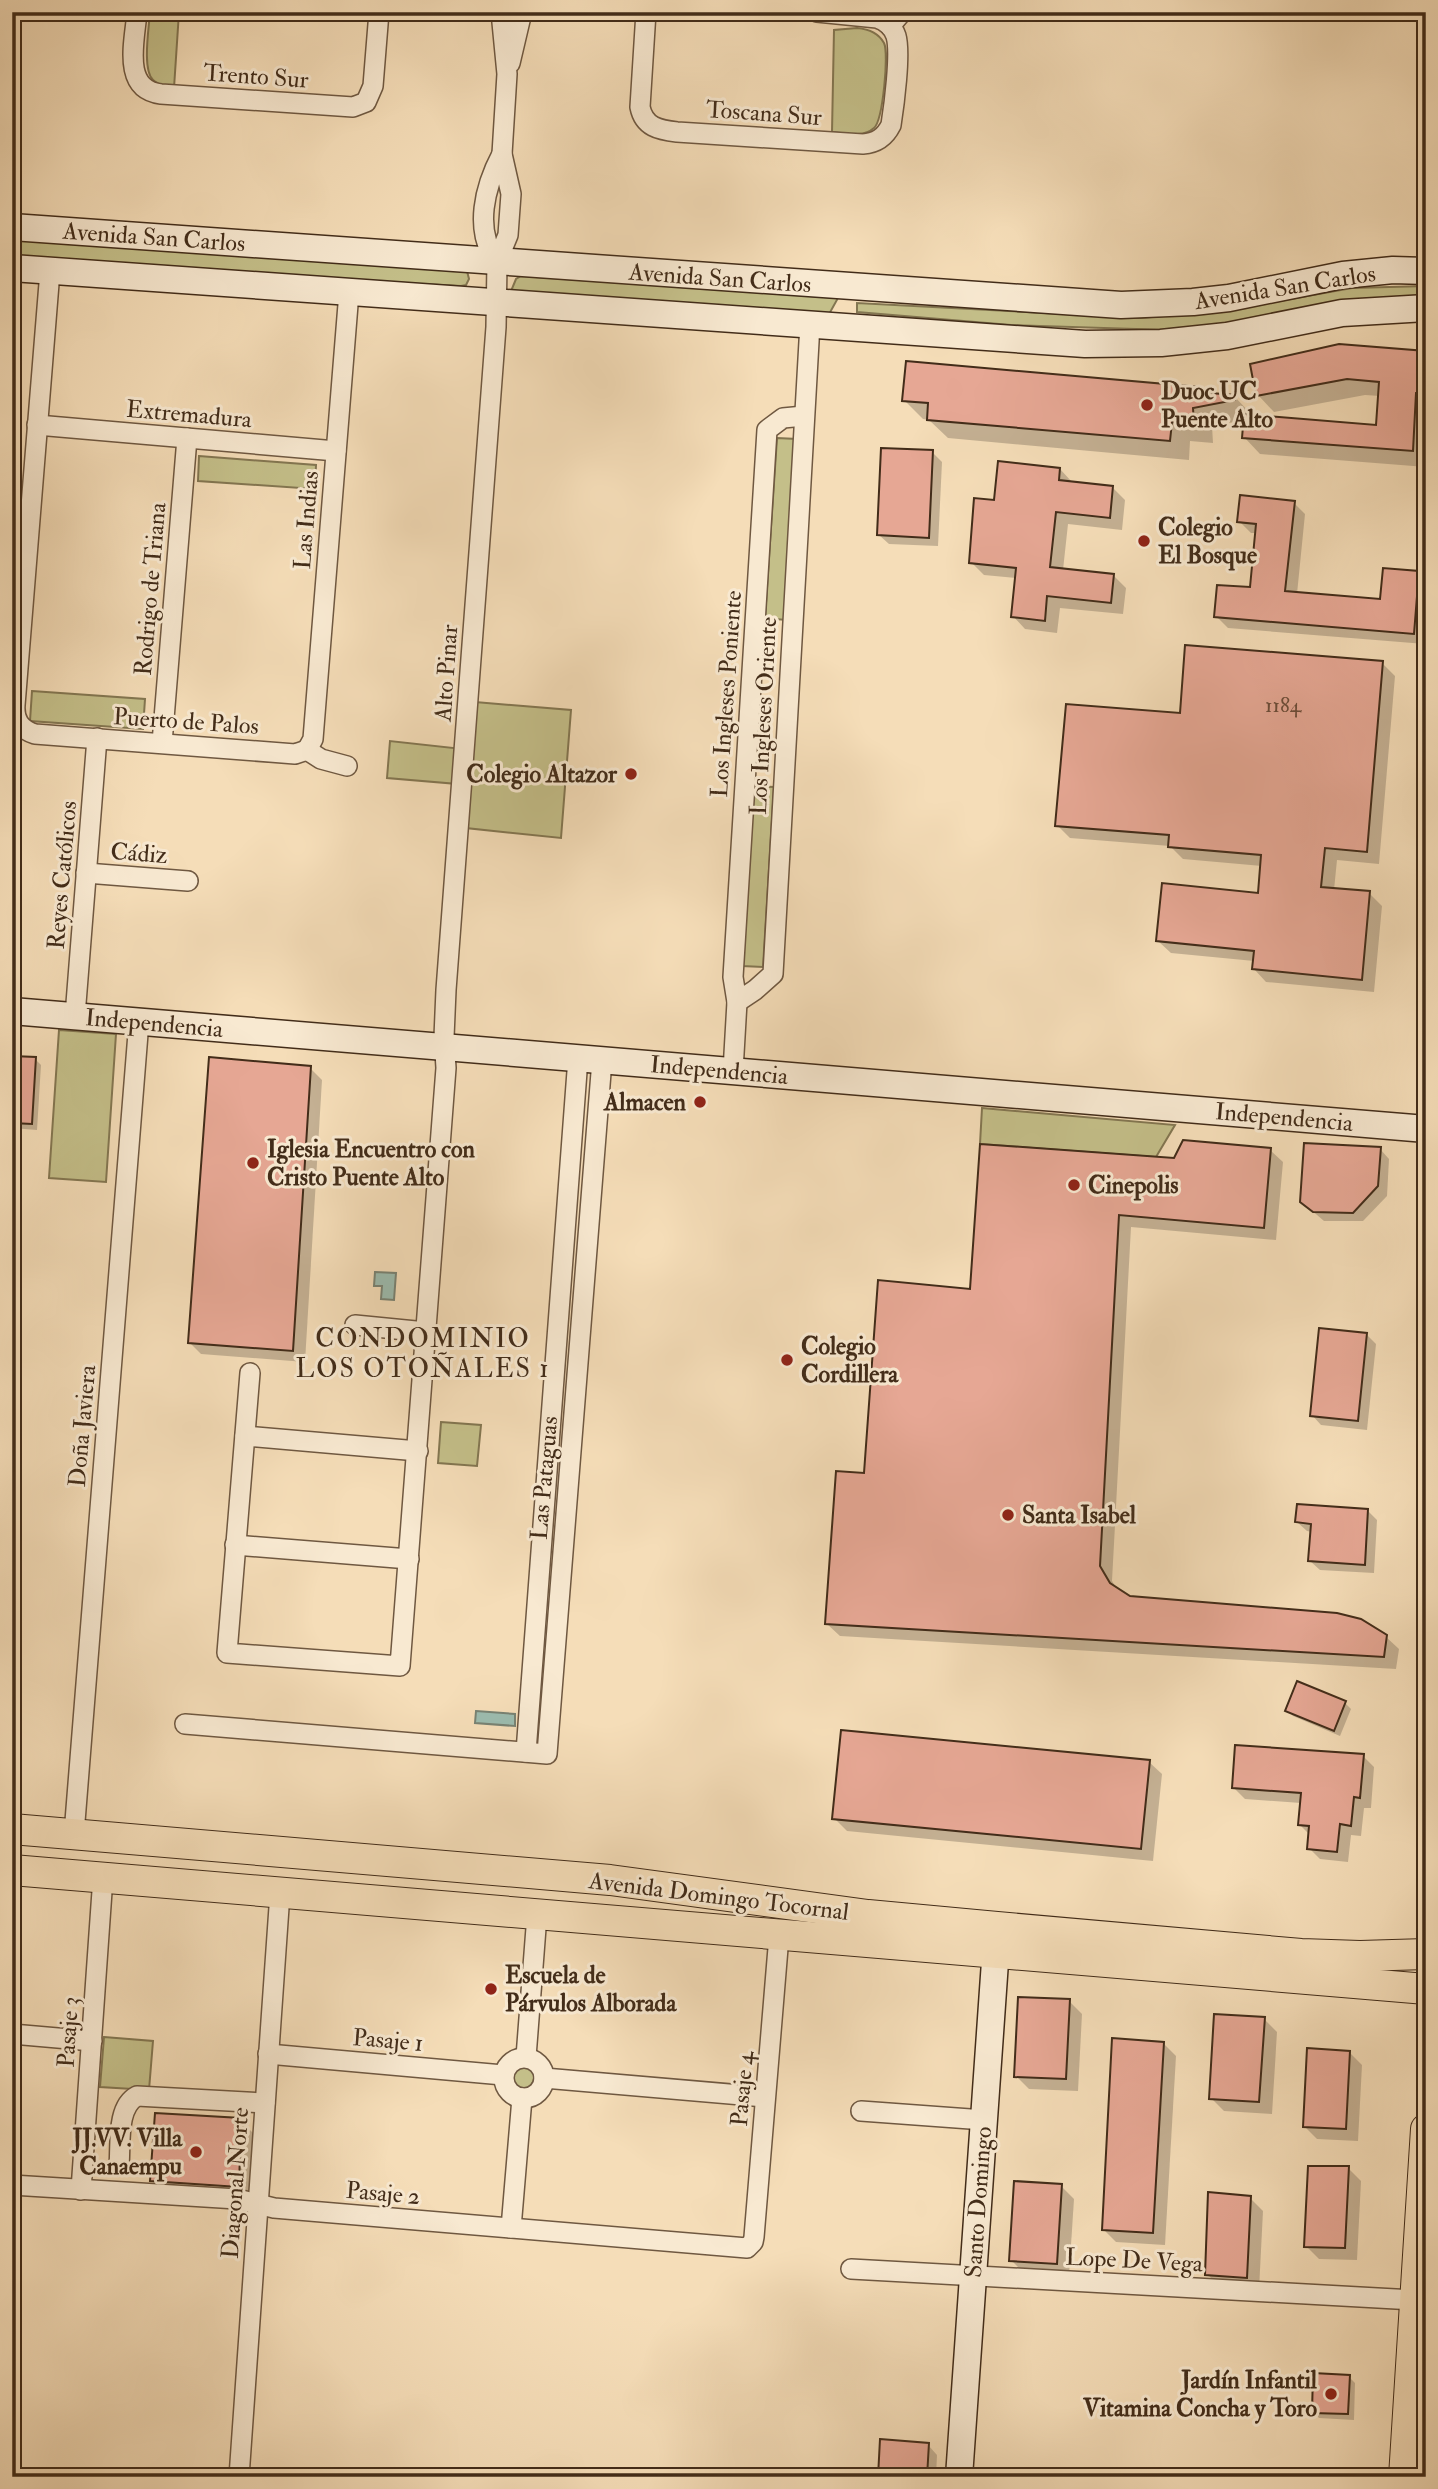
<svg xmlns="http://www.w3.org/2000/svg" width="1438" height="2489" font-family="'IM FELL Double Pica',serif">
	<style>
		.green { fill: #c4bf89; stroke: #837651; stroke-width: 2 }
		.water { fill: #9cbcaf; stroke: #788273; stroke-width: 2 }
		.shadow { fill: #0003 }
		.building { fill: #e6a794; stroke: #422c19; stroke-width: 2 }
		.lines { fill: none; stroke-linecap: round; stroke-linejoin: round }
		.street-casing { stroke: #6f5841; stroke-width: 22 }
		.secondary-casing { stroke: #422c19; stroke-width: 29 }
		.primary-casing { stroke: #422c19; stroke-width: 32 }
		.street { stroke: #f8e9d1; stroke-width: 19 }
		.secondary { stroke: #f8e9d1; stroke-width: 26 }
		.primary { stroke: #f5ddb8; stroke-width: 30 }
		.poi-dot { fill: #8f2418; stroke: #f8e9d1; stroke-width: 2.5 }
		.labels { text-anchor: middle; stroke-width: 6; stroke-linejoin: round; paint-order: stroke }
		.number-label { font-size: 21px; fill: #6b4b38 }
		.street-label { font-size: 24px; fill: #422c19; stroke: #f8e9d1 }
		.poi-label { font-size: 24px; font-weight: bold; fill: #422c19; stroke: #f8e9d1; text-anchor: start }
		.neighbourhood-label { font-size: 26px; letter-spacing: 2px; fill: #422c19; stroke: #f8e9d1 }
	</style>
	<rect width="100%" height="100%" fill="#f5ddb8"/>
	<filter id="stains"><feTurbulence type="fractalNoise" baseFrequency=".00286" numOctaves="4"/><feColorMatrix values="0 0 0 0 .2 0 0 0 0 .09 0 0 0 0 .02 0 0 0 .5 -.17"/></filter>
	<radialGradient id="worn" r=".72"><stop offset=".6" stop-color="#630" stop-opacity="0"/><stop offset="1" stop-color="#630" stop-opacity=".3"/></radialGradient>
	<g class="green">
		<path d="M150,12H179L174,88C166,86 159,86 153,80C142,69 149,28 150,12Z"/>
		<path d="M857,28C868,29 878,32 884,43C889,53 883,120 874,128C863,138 845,133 832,132L834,30Z"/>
		<path d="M12,234L467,271L469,279L466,285L461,286C311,279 162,265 12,256Z"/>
		<path d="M521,276L838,298L828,316L511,291L516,279Z"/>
		<path d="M1426,286V298L1213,327L1168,330L1011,325L857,312V303L1141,318L1229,310L1352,288Z"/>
		<path d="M777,438L797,439L786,620L765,618Z"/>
		<path d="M199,456L316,465L315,489L198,481Z"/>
		<path d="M32,691L145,699L143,729L30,721Z"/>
		<path d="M475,702L571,710L561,838L466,828L469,785L387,778L390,741L471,750Z"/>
		<path d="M753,786L774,787L763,967L742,966Z"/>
		<path d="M59,1030L116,1034L106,1182L49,1178Z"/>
		<path d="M982,1108L1175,1125L1156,1157L980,1144Z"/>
		<path d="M441,1422L481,1425L477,1466L438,1463Z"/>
		<path d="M104,2037L153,2041L149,2090L100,2087Z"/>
		<circle cx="522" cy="2077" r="12"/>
		<path d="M1426,2335V2477H1416Z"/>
	</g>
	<g class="water">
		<path d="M375,1272L396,1273L394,1300L381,1299L382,1286H374Z"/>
		<path d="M476,1711L515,1714V1726L475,1723Z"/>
	</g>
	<g class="shadow">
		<path d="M1426,352V467L1260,454L1244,437L1245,420L1212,426L1213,443L1190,441L1189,460L948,438L929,420L923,419L904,400L1198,389L1203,394L1234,396L1253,416L1378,427L1380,396L1365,395L1274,412L1258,395Z"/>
		<path d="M932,452L942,462L938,546L889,544L879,535Z"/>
		<path d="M1060,469L1072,482L1112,487L1125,500L1122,530L1068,524L1063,570L1113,575L1126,588L1123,614L1060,608L1057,633L1025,629L1013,616L1016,578L984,575L971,562L996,502Z"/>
		<path d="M1294,503L1305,514L1297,594L1382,601L1418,572L1426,580L1425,644L1228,628L1216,616L1251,589L1257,533H1251L1239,521Z"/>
		<path d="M1382,663L1395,676L1379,864L1337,860L1334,890L1369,893L1382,906L1374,992L1266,982L1254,969V961L1171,953L1158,941L1260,894L1262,866L1183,859L1170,846L1070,838L1057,825L1181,715Z"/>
		<path d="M12,1057L35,1059L41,1065L37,1130L12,1128Z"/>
		<path d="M310,1068L322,1080L305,1362L201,1354L189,1342Z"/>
		<path d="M1380,1149L1389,1159L1387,1196L1363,1221H1324L1302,1202Z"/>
		<path d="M1270,1150L1283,1162L1276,1240L1131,1227L1112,1581L1118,1590L1129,1598L1385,1636L1399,1649L1396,1669L840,1636L827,1624L865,1474L972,1291L1175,1160Z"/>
		<path d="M1367,1335L1376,1344L1367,1430L1321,1425L1312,1415Z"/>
		<path d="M1367,1510L1377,1520L1374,1573L1320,1570L1310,1561L1312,1532L1307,1531L1297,1522Z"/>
		<path d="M1298,1683L1345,1703L1351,1709L1340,1736L1293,1716L1287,1710Z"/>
		<path d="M1363,1756L1374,1767L1371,1808H1364L1361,1836L1351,1835L1348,1862L1320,1859L1309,1848L1310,1835L1300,1825L1301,1803L1245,1799L1234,1788Z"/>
		<path d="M1149,1762L1162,1774L1153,1861L847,1831L834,1818Z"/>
		<path d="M1069,2001L1082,2014L1078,2091L1029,2089L1016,2076Z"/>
		<path d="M1264,2019L1277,2032L1272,2114L1224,2111L1211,2098Z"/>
		<path d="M1164,2044L1176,2056L1165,2245L1116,2242L1103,2229Z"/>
		<path d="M1349,2052L1362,2065L1358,2141L1317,2139L1304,2126Z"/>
		<path d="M240,2120L253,2133L251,2199L164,2193L152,2181Z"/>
		<path d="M1348,2168L1361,2181L1357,2260L1319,2259L1306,2246Z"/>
		<path d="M1061,2186L1074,2199L1069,2276L1024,2273L1011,2260Z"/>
		<path d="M1250,2198L1263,2211L1259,2290L1220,2287L1207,2274Z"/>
		<path d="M1349,2377L1355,2383L1354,2420L1319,2418L1313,2412Z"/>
		<path d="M928,2445L937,2455L936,2477H880Z"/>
	</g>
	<g class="building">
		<path d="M1339,344L1426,351V394L1416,393L1413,451L1242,438L1244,414L1376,425L1379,382L1347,379L1256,396L1250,364Z"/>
		<path d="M906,361L1199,387L1198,392L1235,395V400L1193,408L1194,424L1172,422L1170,441L927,420L928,403L902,401Z"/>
		<path d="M881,448L933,450L929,538L877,535Z"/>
		<path d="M998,461L1060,468L1059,480L1113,486L1110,518L1056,512L1050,567L1114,574L1111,603L1047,596L1045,621L1011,617L1016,568L969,563L974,498L994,500Z"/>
		<path d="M1240,495L1295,501L1285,591L1380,599L1383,568L1419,571L1414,634L1214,617L1217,585L1250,587L1256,524L1237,522Z"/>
		<path d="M1185,645L1383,661L1367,852L1325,848L1321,887L1370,891L1362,980L1252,969L1254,951L1156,941L1162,883L1258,893L1261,855L1168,847L1169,835L1055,826L1066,704L1180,713Z"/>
		<path d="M12,1056L36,1057L32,1124L12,1123Z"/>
		<path d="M209,1057L311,1066L293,1351L188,1343Z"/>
		<path d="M1183,1140L1271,1148L1264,1228L1119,1215L1100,1566L1110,1583L1130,1596L1337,1613L1361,1619L1387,1635L1384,1657L825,1624L836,1471L864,1473L878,1280L970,1289L980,1144L1174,1158Z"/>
		<path d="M1304,1143L1381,1147L1378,1186L1353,1213L1313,1212L1300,1202Z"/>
		<path d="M1319,1328L1367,1333L1358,1421L1310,1416Z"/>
		<path d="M1297,1504L1368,1509L1365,1565L1308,1561L1311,1524L1295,1522Z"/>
		<path d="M1297,1681L1346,1701L1334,1731L1285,1711Z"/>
		<path d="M841,1730L1150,1760L1141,1849L832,1819Z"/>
		<path d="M1235,1745L1364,1754L1360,1798L1354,1797L1351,1826L1340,1824L1337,1852L1307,1849L1309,1826L1298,1825L1301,1793L1232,1788Z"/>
		<path d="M1018,1997L1070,1999L1066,2079L1014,2077Z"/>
		<path d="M1214,2014L1265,2017L1259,2102L1209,2099Z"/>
		<path d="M1112,2038L1164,2042L1153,2233L1102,2230Z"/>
		<path d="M1307,2048L1350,2051L1346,2129L1303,2127Z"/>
		<path d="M155,2113L241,2118L239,2187L150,2181Z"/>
		<path d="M1308,2166H1349L1345,2248L1304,2247Z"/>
		<path d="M1014,2181L1062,2184L1057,2264L1009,2261Z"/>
		<path d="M1208,2192L1251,2196L1247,2278L1205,2275Z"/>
		<path d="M1313,2373L1350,2375L1348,2414L1312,2413Z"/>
		<path d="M880,2439L929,2443L927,2477H878Z"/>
	</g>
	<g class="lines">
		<g class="street-casing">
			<g id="street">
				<path d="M137,12C135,40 121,89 161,94L353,107L366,102L373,86L379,12"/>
				<path d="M646,12L640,107C644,127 659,130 677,132L863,144C877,143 885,137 891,125C894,106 901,53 896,36C893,27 886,21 877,18L817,12"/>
				<path d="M890,26L902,12"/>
				<path d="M510,63L522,12"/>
				<path d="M497,262C473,230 485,186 502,154"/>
				<path d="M50,271L15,705C14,720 20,729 35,734L295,754L307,750"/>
				<path d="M37,425L336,451"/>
				<path d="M162,743L187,438"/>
				<path d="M307,750L313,739L349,292"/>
				<path d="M307,750L321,759L347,766"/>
				<path d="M86,873L188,881"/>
				<path d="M737,1002L755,990L773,974L810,324"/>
				<path d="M75,1016L97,738"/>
				<path d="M733,1071L737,1002L733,977L767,430L783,418L804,416"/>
				<path d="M355,1325L426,1332"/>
				<path d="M250,1373L227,1653L400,1666L446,1068L444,1037L446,990L496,327L497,262L508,235L511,194L502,154L507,74L501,12"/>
				<path d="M245,1436L418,1451"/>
				<path d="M235,1545L409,1559"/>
				<path d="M185,1724L547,1754L602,1060"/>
				<path d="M526,1752L578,1058"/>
				<path d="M74,1834L139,1021"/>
				<path d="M12,2034L92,2041"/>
				<path d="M268,2054L503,2075"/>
				<path d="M526,2057L537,1915"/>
				<circle cx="524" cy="2078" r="20"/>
				<path d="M544,2078L765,2097"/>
				<path d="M861,2111L984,2120"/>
				<path d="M119,2166C121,2145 116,2107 137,2096L265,2103"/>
				<path d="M12,2185L237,2199L274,2208L747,2248L753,2242L754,2237L779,1936"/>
				<path d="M81,2190L103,1877"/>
				<path d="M511,2228L522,2098"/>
				<path d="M851,2269L1414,2300"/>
				<path d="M239,2477L280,1893"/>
			</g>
		</g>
		<g class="secondary-casing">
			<g id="secondary">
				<path d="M12,227L1121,305L1193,302L1229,298L1343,275L1393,270L1426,271"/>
				<path d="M12,268L1085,344L1161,343L1227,336L1342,313L1426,308"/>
				<path d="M12,1011L1426,1129"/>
				<path d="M959,2477L997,1933"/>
			</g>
		</g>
		<g class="primary-casing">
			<g id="primary">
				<path d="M12,1829L610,1880L868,1915L997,1927L1301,1954L1360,1956L1426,1954"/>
				<path d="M12,1870L1426,1989"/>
				<path d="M1404,2477L1426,2129"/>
			</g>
		</g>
		<use href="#street" class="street"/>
		<use href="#secondary" class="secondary"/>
		<use href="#primary" class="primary"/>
	</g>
	<g class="poi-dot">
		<circle cx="1147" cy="405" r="7"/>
		<circle cx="1144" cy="541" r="7"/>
		<circle cx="631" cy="774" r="7"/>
		<circle cx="700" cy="1102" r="7"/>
		<circle cx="253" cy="1163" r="7"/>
		<circle cx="1074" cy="1185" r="7"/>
		<circle cx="787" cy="1360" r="7"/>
		<circle cx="1008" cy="1515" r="7"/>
		<circle cx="491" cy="1989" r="7"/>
		<circle cx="196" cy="2152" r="7"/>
		<circle cx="1331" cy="2394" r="7"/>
	</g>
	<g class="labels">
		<g class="number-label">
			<text x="1283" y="712">1184</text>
		</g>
		<g class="street-label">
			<text transform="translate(256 76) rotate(4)" y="8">Trento Sur</text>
			<text transform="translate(764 113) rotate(4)" y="8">Toscana Sur</text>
			<text transform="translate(154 237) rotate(4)" y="8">Avenida San Carlos</text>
			<text transform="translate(720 278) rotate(4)" y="8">Avenida San Carlos</text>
			<text transform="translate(1285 287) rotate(-9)" y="8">Avenida San Carlos</text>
			<text transform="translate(189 414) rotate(5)" y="8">Extremadura</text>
			<text transform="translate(306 520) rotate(-85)" y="8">Las Indias</text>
			<text transform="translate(150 589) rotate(-85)" y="8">Rodrigo de Triana</text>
			<text transform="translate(446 673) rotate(-86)" y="8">Alto Pinar</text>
			<text transform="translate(726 694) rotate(-86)" y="8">Los Ingleses Poniente</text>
			<text transform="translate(763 716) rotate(-87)" y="8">Los Ingleses Oriente</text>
			<text transform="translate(186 721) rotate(4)" y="8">Puerto de Palos</text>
			<text transform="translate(139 853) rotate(4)" y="8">Cádiz</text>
			<text transform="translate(62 875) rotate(-85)" y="8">Reyes Católicos</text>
			<text transform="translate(154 1023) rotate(5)" y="8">Independencia</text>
			<text transform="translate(719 1070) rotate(5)" y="8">Independencia</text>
			<text transform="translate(1284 1117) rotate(5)" y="8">Independencia</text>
			<text transform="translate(82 1426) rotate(-85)" y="8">Doña Javiera</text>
			<text transform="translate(544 1478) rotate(-85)" y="8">Las Pataguas</text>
			<text transform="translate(719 1896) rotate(7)" y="8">Avenida Domingo Tocornal</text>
			<text transform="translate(68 2032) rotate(-86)" y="8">Pasaje 3</text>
			<text transform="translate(388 2040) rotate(5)" y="8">Pasaje 1</text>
			<text transform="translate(742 2089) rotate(-85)" y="8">Pasaje 4</text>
			<text transform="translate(235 2183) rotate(-86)" y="8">Diagonal Norte</text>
			<text transform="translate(383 2193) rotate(5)" y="8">Pasaje 2</text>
			<text transform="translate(978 2202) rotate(-86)" y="8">Santo Domingo</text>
			<text transform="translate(1134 2260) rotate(3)" y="8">Lope De Vega</text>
		</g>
		<g class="poi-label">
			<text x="1161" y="399">Duoc UC<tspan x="1161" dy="28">Puente Alto</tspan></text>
			<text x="1158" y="535">Colegio<tspan x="1158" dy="28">El Bosque</tspan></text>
			<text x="617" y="782" text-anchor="end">Colegio Altazor</text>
			<text x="686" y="1110" text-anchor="end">Almacen</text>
			<text x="267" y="1157">Iglesia Encuentro con<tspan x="267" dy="28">Cristo Puente Alto</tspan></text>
			<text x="1088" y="1193">Cinepolis</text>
			<text x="801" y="1354">Colegio<tspan x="801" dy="28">Cordillera</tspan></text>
			<text x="1022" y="1523">Santa Isabel</text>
			<text x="505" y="1983">Escuela de<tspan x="505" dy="28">Párvulos Alborada</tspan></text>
			<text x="182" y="2146" text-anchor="end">JJ.VV. Villa<tspan x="182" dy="28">Canaempu</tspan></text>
			<text x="1317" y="2388" text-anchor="end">Jardín Infantil<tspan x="1317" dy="28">Vitamina Concha y Toro</tspan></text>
		</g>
		<g class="neighbourhood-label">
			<text x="423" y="1347">CONDOMINIO<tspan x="423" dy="30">LOS OTOÑALES 1</tspan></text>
		</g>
	</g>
	<rect width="1438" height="2489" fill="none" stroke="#f5ddb8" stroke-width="42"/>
	<rect x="14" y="14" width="1410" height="2461" fill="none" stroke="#422c19" stroke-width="3.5"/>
	<rect x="21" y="21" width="1396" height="2447" fill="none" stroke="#422c19" stroke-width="2"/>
	<rect width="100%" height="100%" filter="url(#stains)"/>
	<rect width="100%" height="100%" fill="url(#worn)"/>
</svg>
